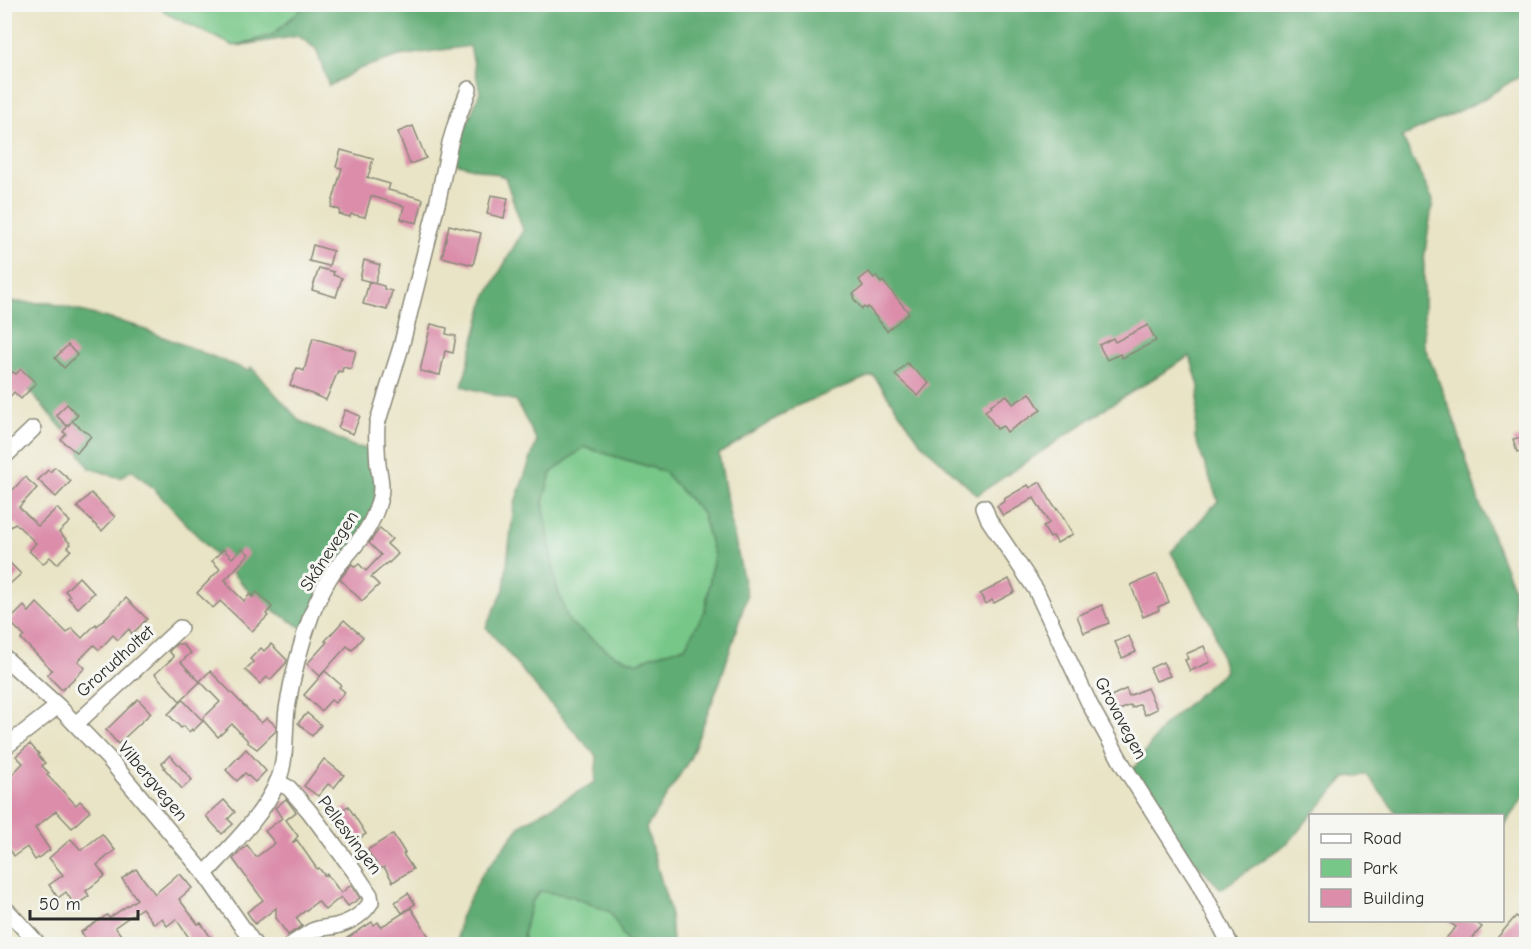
<svg xmlns="http://www.w3.org/2000/svg" width="1531" height="949" font-family="'Comic Neue',sans-serif">
	<style>
		.green { fill: #77c788; stroke: #51795a; stroke-width: 1.5 }
		.forest { fill: #61ac74; stroke: #466c50; stroke-width: 1.5; fill-rule: evenodd }
		.building { fill: #db8daa }
		.lines { fill: none; stroke-linecap: round; stroke-linejoin: round }
		.street-casing { stroke: #8a8878; stroke-width: 18 }
		.street { stroke: #fff; stroke-width: 15 }
		.labels { text-anchor: middle; stroke-width: 6; stroke-linejoin: round; paint-order: stroke }
		.street-label { font-size: 18px; fill: #2b2b2b; stroke: #f6f6f2 }
	</style>
	<rect width="100%" height="100%" fill="#f6f6f2"/>
	<filter id="ink" filterUnits="userSpaceOnUse"><feTurbulence type="fractalNoise" baseFrequency=".0167" numOctaves="2"/><feDisplacementMap in="SourceGraphic" scale="12" xChannelSelector="R" yChannelSelector="G"/><feConvolveMatrix kernelMatrix="1 2 1 2 8 2 1 2 1" color-interpolation-filters="sRGB"/></filter>
	<filter id="wash" filterUnits="userSpaceOnUse"><feTurbulence type="fractalNoise" baseFrequency=".008" numOctaves="4" result="noise"/><feDisplacementMap in="SourceGraphic" scale="24" xChannelSelector="R" yChannelSelector="G"/><feGaussianBlur stdDeviation="1.35" result="paint"/><feColorMatrix in="noise" values="0 0 0 0 0 0 0 0 0 0 0 0 0 0 0 0 0 1.4 0 .05"/><feComposite in="paint" operator="in"/></filter>
	<g filter="url(#wash)">
		<rect width="100%" height="100%" fill="#e9e4c6"/>
		<g class="green">
			<path d="M156,5H307L272,35L234,46L170,15Z"/>
			<path d="M584,447L663,471L702,513L714,555L705,610L685,647L651,656L638,663L614,655L569,622L556,585L543,502L551,473Z"/>
			<path d="M540,891L571,896L610,912L628,944H523L524,937L523,935L531,903Z"/>
		</g>
		<g class="forest">
			<path d="M307,4L1526,5V72L1480,101L1402,137L1433,200L1424,259V345L1455,422L1479,502L1513,587L1516,626L1526,640V794L1503,826L1502,816L1398,815L1367,775L1346,777L1312,815L1310,816V817L1290,841L1221,889L1169,834L1132,771L1163,726L1225,671L1213,627L1171,552L1218,501L1195,438L1199,386L1190,356L1117,401L977,495L921,443L873,375L794,407L719,454L729,512L747,596L721,679L690,759L646,828L670,911L672,944H628L610,912L571,896L540,891L531,903L523,935L524,937L523,944H457L460,918L481,876L522,824L595,782L597,757L540,692L486,627L504,589L514,505L537,441L516,401L462,386L485,299L523,230L505,177L452,162L480,92L470,46L399,56L359,69L329,86L316,49L298,36L237,46L272,35ZM584,447L663,471L702,513L714,555L705,610L685,647L651,656L638,663L614,655L569,622L556,585L543,502L551,473Z"/>
			<path d="M4,302L50,303L133,325L249,371L251,367L300,421L355,447L376,449L375,519L306,630L259,602L152,487L132,470L120,478L90,468L67,434L21,381L5,388Z"/>
		</g>
		<g id="blocks">
			<g class="building">
				<path d="M413,126L426,158L410,164L398,132Z"/>
				<path d="M341,150L373,159L368,177H366L390,184L388,190L423,199L417,223L401,219L404,206L371,196L365,217L351,214L350,217L339,214L340,210L331,207L342,168L336,167Z"/>
				<path d="M491,195L508,198L504,218L487,214Z"/>
				<path d="M449,225L481,233L473,265L442,257Z"/>
				<path d="M313,245L333,251L329,266L309,261Z"/>
				<path d="M364,260L380,265L375,283L360,279Z"/>
				<path d="M319,268L334,272L333,275L342,278L336,297L312,290Z"/>
				<path d="M869,272L874,278L876,276L881,283L883,281L909,313L887,331L868,307L866,309L864,307L862,309L853,298L855,296L853,294L863,286L859,280Z"/>
				<path d="M369,282L384,286V289L392,291L387,310L363,304Z"/>
				<path d="M431,324L447,328L446,334L456,336L453,353L445,351L440,375L420,371Z"/>
				<path d="M1148,325L1156,341L1122,358L1120,354L1107,360L1099,345L1113,338L1115,342Z"/>
				<path d="M313,338L356,351L351,369L343,367L342,372L338,371L326,400L290,385L297,368L304,371Z"/>
				<path d="M68,345L77,355L64,368L55,358Z"/>
				<path d="M907,363L929,383L918,396L895,375Z"/>
				<path d="M21,369L36,383L21,399L14,392L4,403V380L13,372L16,374Z"/>
				<path d="M1030,393L1041,410L1007,432L1003,426L997,429L985,411L991,407L990,405L1007,395L1013,404Z"/>
				<path d="M67,404L78,415L72,421L91,436L77,453L61,440L66,434L63,432L71,422L67,426L56,415Z"/>
				<path d="M345,410L360,416L353,434L338,428Z"/>
				<path d="M1527,436V449L1517,452L1513,439Z"/>
				<path d="M55,467L71,481L56,497L38,480L48,470L50,472Z"/>
				<path d="M25,477L37,488L19,507L38,526L57,508L70,522L59,532L71,544L68,547L71,550L57,564L50,557L43,564L29,551L36,543L15,523L4,533V499Z"/>
				<path d="M1040,482L1053,505H1054L1057,510L1058,509L1073,534L1057,543L1053,536L1050,538L1043,527L1049,523L1034,498L1003,516L997,506L1005,501L1004,499L1028,485L1030,488Z"/>
				<path d="M91,493L115,517L102,531L77,507Z"/>
				<path d="M380,528L392,539L387,544L398,554L389,563L388,562L371,577L379,585L362,601L340,579L352,564L355,567L359,564L366,571L381,555L369,543Z"/>
				<path d="M242,548L249,554L225,580L228,583L227,584L244,601L250,594L252,597L257,592L272,607L266,614L268,616L252,631L220,601L213,608L197,593L220,569L212,561L223,549L232,558Z"/>
				<path d="M4,557L21,574L4,589Z"/>
				<path d="M1157,574L1169,602L1158,607L1159,610L1143,617L1131,585Z"/>
				<path d="M79,577L94,593L78,608L68,598L70,596L65,591Z"/>
				<path d="M1009,579L1015,592L994,603L992,600L986,604L980,594Z"/>
				<path d="M126,598L147,619L132,634L129,629L118,640L113,635L99,650L94,645L78,661L85,668L62,690L47,675L52,670L21,639L24,636L9,621L24,606L29,612L37,603L67,633L72,628L82,638L96,624L97,626Z"/>
				<path d="M1102,605L1109,623L1084,633L1077,616Z"/>
				<path d="M344,620L363,637L352,650L347,646L320,676L307,664L327,642L325,641Z"/>
				<path d="M1129,636L1136,652L1122,658L1115,642Z"/>
				<path d="M177,644H182L191,653L181,662L200,682L180,701L155,674L174,657L169,651Z"/>
				<path d="M271,644L287,660L286,663L270,680L267,677L260,684L245,670L253,662L250,659L261,648L264,651Z"/>
				<path d="M1204,646L1210,662L1190,671L1185,660L1188,659L1186,654Z"/>
				<path d="M1163,662L1170,676L1156,681L1150,668Z"/>
				<path d="M210,671L261,723L267,718L276,726V731L257,749L247,742L248,741L232,724L218,737L202,719L220,702L200,681Z"/>
				<path d="M325,671L341,685L339,687L345,692L335,703L331,700L321,711L304,695Z"/>
				<path d="M1147,688L1157,709L1145,715L1140,704L1132,708L1131,705L1113,713L1107,700L1112,697L1111,696L1126,689L1129,696Z"/>
				<path d="M138,699L151,713L118,744L106,730Z"/>
				<path d="M183,700L203,721L193,731L192,729L189,732L184,726L181,728L168,714Z"/>
				<path d="M307,713L321,725L312,736L298,723Z"/>
				<path d="M30,744L39,754L38,755L45,763L42,766L49,773L47,775L76,805L80,801L90,811L72,828L56,811L35,828L50,850L35,860L27,847L14,856L4,841V783L23,763L16,756Z"/>
				<path d="M246,749L266,771L255,782L245,773L237,781L226,770Z"/>
				<path d="M170,755L192,780L182,789L164,768L165,767L162,763Z"/>
				<path d="M324,759L344,775L334,788L328,784L318,796L304,786Z"/>
				<path d="M286,799L296,812L286,820L298,836L292,843L297,840L317,869L319,868L325,876L327,874L341,893L351,885L360,898L348,906L341,897L325,910L318,901L296,918L302,926L288,935L276,918V908L255,924L247,912L263,900L233,859L247,845L256,857L275,843L265,831L282,818L275,808Z"/>
				<path d="M224,800L235,812L228,819L233,824L222,834L206,816Z"/>
				<path d="M348,806L366,834L350,844L332,817Z"/>
				<path d="M102,834L115,850L97,865L105,876L86,891L89,896L75,906L66,892L58,898L49,885L63,875L49,858L71,839L81,850Z"/>
				<path d="M393,834L405,853L403,854L413,869L393,882L384,867L380,869L367,850Z"/>
				<path d="M136,869L155,894L178,874L181,875L192,888L179,899L198,924L201,923L216,945H194L176,919L167,926L162,918L154,924L142,908L115,927L124,939L116,945H105L100,938L90,945L81,932L107,915L109,918L137,899L122,879Z"/>
				<path d="M408,893L415,904L402,913L395,902Z"/>
				<path d="M411,908L430,938L421,945H336L372,922L374,925L378,922L381,927Z"/>
				<path d="M1516,916L1527,925L1526,938L1521,945H1491Z"/>
				<path d="M1447,921H1474L1482,927L1466,945H1440L1456,927Z"/>
			</g>
		</g>
	</g>
	<g filter="url(#ink)">
		<use href="#blocks" fill-opacity="0" stroke="#8a8878" stroke-width="1.5"/>
		<g class="lines">
			<g class="street-casing">
				<g id="street">
					<path d="M4,457L33,429"/>
					<path d="M984,507L989,520L1036,590L1090,705L1123,765L1198,882L1230,944"/>
					<path d="M4,657L58,706L108,758L205,874L254,944"/>
					<path d="M76,724L180,628"/>
					<path d="M4,748L58,706"/>
					<path d="M277,782L289,788L309,811L354,871L370,895L371,902C363,915 351,922 336,926C328,928 320,927 312,931C305,935 299,940 292,944"/>
					<path d="M205,874C231,846 262,817 278,781C287,759 284,732 287,709C292,677 301,643 312,613C318,599 325,584 333,572C353,546 370,534 379,501C383,489 380,476 378,465C377,451 376,438 377,424L401,347L438,200L450,143L456,123L469,89"/>
					<path d="M4,907L38,944"/>
				</g>
			</g>
			<use href="#street" class="street"/>
		</g>
	</g>
	<g class="labels">
		<g class="street-label">
			<text transform="translate(329 551) rotate(-57)" y="6">Skånevegen</text>
			<text transform="translate(115 661) rotate(-42)" y="6">Grorudholtet</text>
			<text transform="translate(1121 718) rotate(62)" y="6">Grovavegen</text>
			<text transform="translate(153 781) rotate(50)" y="6">Vilbergvegen</text>
			<text transform="translate(350 835) rotate(53)" y="6">Pellesvingen</text>
		</g>
	</g>
	<rect width="1531" height="949" fill="none" stroke="#f6f6f2" stroke-width="24"/>
	<rect x="1309" y="814" width="195" height="108" fill="#f6f6f2" stroke="#a5a5a2" stroke-width="1.5"/>
	<rect x="1321" y="834" width="30" height="9" fill="#ffffff" stroke="#a5a5a2" stroke-width="1.5"/>
	<text x="1363" y="844" font-size="18" fill="#2b2b2b">Road</text>
	<rect x="1321" y="859" width="30" height="18" fill="#77c788" stroke="#a5a5a2" stroke-width="1.5"/>
	<text x="1363" y="874" font-size="18" fill="#2b2b2b">Park</text>
	<rect x="1321" y="889" width="30" height="18" fill="#db8daa" stroke="#a5a5a2" stroke-width="1.5"/>
	<text x="1363" y="904" font-size="18" fill="#2b2b2b">Building</text>
	<path d="M30 910v9h108v-9" fill="none" stroke="#2b2b2b" stroke-width="3"/>
	<text x="39" y="910" font-size="18" fill="#2b2b2b" stroke="#f6f6f2" stroke-width="4.5" paint-order="stroke">50 m</text>
</svg>
